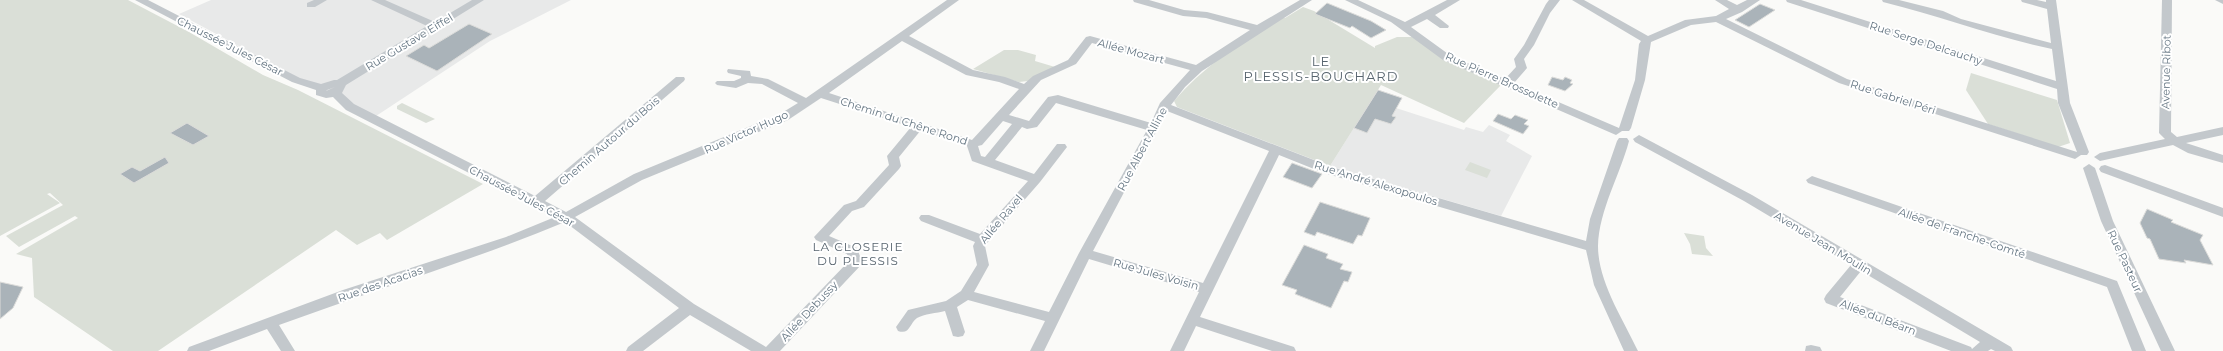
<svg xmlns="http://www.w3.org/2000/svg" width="2223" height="351" font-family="Montserrat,sans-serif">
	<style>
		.built { fill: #e8e9e9 }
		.green { fill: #dadfd7 }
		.building { fill: #aab3b9; stroke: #dcdcda }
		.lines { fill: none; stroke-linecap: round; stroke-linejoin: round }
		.minor { fill: #c3c8cc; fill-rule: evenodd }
		.labels { text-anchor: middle; stroke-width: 4; stroke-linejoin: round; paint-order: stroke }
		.street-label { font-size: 11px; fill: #657683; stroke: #fff }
		.neighbourhood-label { font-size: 12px; letter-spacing: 1px; fill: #57646e; stroke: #fff }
		.quarter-label { font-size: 13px; letter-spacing: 1px; fill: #57646e; stroke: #fff }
	</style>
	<rect width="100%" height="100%" fill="#fafaf8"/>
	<g class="built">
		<path d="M211,0H571L490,41L373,118L179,14Z"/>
		<path d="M1396,108L1464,130L1466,127L1483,132L1489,125L1510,135L1506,141L1532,156L1501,216L1330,166L1362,115L1387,123Z"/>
	</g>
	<g class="green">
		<path d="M0,0H128L189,32L263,75L298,90L483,184L387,240L380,233L357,245L336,230L158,351H113L34,297L32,258L16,254L78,218L75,216L19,247L6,236L63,205L50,193L47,194L60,203L0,236Z"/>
		<path d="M1303,7L1314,11L1375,48V46L1397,37H1412L1501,85L1464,123L1381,85L1330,166L1177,107L1174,101C1203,67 1243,40 1281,16L1285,18Z"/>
		<path d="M1004,50H1018L1036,55L1035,61L1055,67L1028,81L1019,82L973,69Z"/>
		<path d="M1971,73L2057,100L2070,143L2058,147L1988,124L1966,90Z"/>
		<path d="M402,103L435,119L426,123L397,109V106Z"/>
		<path d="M1470,162L1491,170L1487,178L1465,170Z"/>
		<path d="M1684,233L1704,236L1706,248L1713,256L1692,254L1690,244Z"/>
	</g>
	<g class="building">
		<path d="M1327,3L1371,21L1386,30L1371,38L1352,26L1350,28L1315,14Z"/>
		<path d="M1760,4L1775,10L1749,27L1735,20Z"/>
		<path d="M469,24L492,34L437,71L406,56L424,45L429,48Z"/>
		<path d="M1552,77L1563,80L1565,77L1572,80L1570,83L1573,84L1565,91L1548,85Z"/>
		<path d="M1378,90L1402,98L1392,116L1396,117L1391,124L1375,119L1367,133L1354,128Z"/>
		<path d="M1498,114L1511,119L1515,115L1528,120L1524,124L1529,126L1523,134L1493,121Z"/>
		<path d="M187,123L209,136L193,145L170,133Z"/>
		<path d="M165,157L169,163L134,183L120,174L132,167L140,171Z"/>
		<path d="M1292,163L1322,174L1312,188L1283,177Z"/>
		<path d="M1320,202L1370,218L1362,236L1358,235L1353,244L1317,232L1315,236L1304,232Z"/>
		<path d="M2147,209L2173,220L2171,222L2203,235L2200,240L2213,265L2184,260L2186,263L2159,259L2150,239L2147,238L2140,223Z"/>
		<path d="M1304,245L1328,254L1326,258L1343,264L1340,269L1352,272L1348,282L1344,281L1331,308L1295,294L1297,290L1282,285Z"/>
		<path d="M0,282L23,287L13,308L0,319Z"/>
	</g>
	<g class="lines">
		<g class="minor">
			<path d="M135,0H148L300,78L321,84L334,80H337L427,26L371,0H385L435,22L472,0H484L346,85L342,93L354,104L535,196L676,77H684L685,79L684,81L545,201L566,212L634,174L780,114L798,103L762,84L748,83L736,88L717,85L715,83L717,81H734L741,78V76L728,73L727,71L728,69L750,71L751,76L768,79L806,98L947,0H959L909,36L973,70L1005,77L1024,84L1033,76L1068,60L1086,37L1090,36L1196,65L1250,30L1206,18L1183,16L1134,2L1133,0H1149L1184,10L1207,12L1257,25L1300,0H1312L1202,71L1185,87L1171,105L1332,167L1586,241L1590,219L1617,141L1619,138H1627L1629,141C1620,175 1599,210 1598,246C1598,282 1623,319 1638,351H1624L1594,285L1586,250L1324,173L1279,155L1200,317L1294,347L1296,351H1272L1196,326L1184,351H1170L1199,292L1089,259L1044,351H1030L1045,321L968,300L957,307L965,332L963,336L958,337L953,336L945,311C937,313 924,314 917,318C909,324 910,335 898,331L896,327L908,310L946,301L961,291L977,265L973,246L975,242L921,221L919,218L921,215H929L980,234L1028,181L972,161L967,146L921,130L899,157L901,166L899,169L864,207L852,211L829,236L857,248L862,262L861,265L780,351H751L690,315L643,351H626L628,347L679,308L565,222C471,261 374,290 279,325L295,351H281L267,329L209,351H187L189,347L343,290L506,237L555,217L346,110L333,97L326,98L316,95V90L292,82ZM902,41L966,75L999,82L1019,89L972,140L829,93ZM1092,43L1190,70L1160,103L1151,123L1058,95L1048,97L1029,121L1009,115L1041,80L1076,64ZM335,87L326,91L327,90ZM821,98L911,127L887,156L889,165L856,201L844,205L814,237L816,240L847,254L849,261L766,347L694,304L575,217L642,180L788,120ZM1056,103L1147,130L1079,253L1049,312L974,292L989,265L985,246L987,243L1040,182L1067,147L1065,144H1057L1034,174L995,160L1022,127L1027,129L1037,127ZM1167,111L1269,151L1203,283L1093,251ZM1003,121L1012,124L985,157L981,156L978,146L982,145Z"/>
			<path d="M314,0H327L315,7H307V3Z"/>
			<path d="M1345,0H1358L1405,22L1447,0H1460L1435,15L1449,26L1448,28H1440L1427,19L1411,27L1451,56L1505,79L1516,67L1514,59L1524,45L1546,4L1549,0H1560L1550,13L1534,45L1524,59L1527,68L1514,83L1619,128L1635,80L1639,44L1641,41L1572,0H1584L1648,36L1685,20L1716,16L1729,9L1715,0H1727L1737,5L1747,0H1760L1742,12L1726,19L1847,79L2077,152L2058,103L2057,89L1787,2L1786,0H1801L2056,81L2052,49C1994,37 1940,16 1883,2L1882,0H1899L1943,11L1961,19L2051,43L2047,9L2022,2L2021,0H2037L2046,2V0H2056L2070,103L2089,152L2087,155H2081L2075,159L1839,83L1716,22L1691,25L1651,42L1645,80L1631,128L1629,131H1622L1616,135L1443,60L1391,22Z"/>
			<path d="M2162,0H2172L2171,132L2177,137L2223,127V135L2186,143L2223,155V163L2188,153L2173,145L2100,161L2094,157L2100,153L2165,139L2159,133Z"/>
			<path d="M2215,0H2223V4Z"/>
			<path d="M1639,135L1752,195L2011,347L2013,351H1995L1991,349L1988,351H1951L1826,303L1824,299L1826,295L1851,265L1744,201L1635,142L1633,139ZM1861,271L1980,342L1972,349L1971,347L1840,297Z"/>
			<path d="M2089,164L2095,168L2113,221L2175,351H2161L2101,221L2083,168Z"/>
			<path d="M2105,165L2223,208V217L2101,172L2099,169L2101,166Z"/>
			<path d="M1812,176L2117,281L2146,351H2132L2107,287L1808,183L1806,180Z"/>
			<path d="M1811,345L1820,347L1822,351H1805L1806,346Z"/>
		</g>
	</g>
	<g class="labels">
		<g class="street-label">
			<text transform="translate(409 42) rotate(-31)" y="4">Rue Gustave Eiffel</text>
			<text transform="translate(1926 43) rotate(18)" y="4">Rue Serge Delcauchy</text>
			<text transform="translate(230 46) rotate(27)" y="4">Chaussée Jules César</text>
			<text transform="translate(1131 51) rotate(15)" y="4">Allée Mozart</text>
			<text transform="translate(2166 72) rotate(-89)" y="4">Avenue Ribot</text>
			<text transform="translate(1502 80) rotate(24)" y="4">Rue Pierre Brossolette</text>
			<text transform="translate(1893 97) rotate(18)" y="4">Rue Gabriel Péri</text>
			<text transform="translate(904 121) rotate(18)" y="4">Chemin du Chêne Rond</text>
			<text transform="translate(746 132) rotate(-24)" y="4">Rue Victor Hugo</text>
			<text transform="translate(609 141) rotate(-41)" y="4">Chemin Autour du Bois</text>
			<text transform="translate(1142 149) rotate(-62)" y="4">Rue Albert Alline</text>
			<text transform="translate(1376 183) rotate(17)" y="4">Rue André Alexopoulos</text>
			<text transform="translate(522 196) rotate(28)" y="4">Chaussée Jules César</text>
			<text transform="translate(1001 219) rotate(-50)" y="4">Allée Ravel</text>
			<text transform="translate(1962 233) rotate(19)" y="4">Allée de Franche-Comté</text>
			<text transform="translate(1823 243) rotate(31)" y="4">Avenue Jean Moulin</text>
			<text transform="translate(2125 261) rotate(65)" y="4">Rue Pasteur</text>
			<text transform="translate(1156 274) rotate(16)" y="4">Rue Jules Voisin</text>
			<text transform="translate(380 284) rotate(-19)" y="4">Rue des Acacias</text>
			<text transform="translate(809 311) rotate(-47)" y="4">Allée Debussy</text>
			<text transform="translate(1878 317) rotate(21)" y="4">Allée du Béarn</text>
		</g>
		<g class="neighbourhood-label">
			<text x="858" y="251">LA CLOSERIE<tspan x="858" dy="14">DU PLESSIS</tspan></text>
		</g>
		<g class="quarter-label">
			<text x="1321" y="66">LE<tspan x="1321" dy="15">PLESSIS-BOUCHARD</tspan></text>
		</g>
	</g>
</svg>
